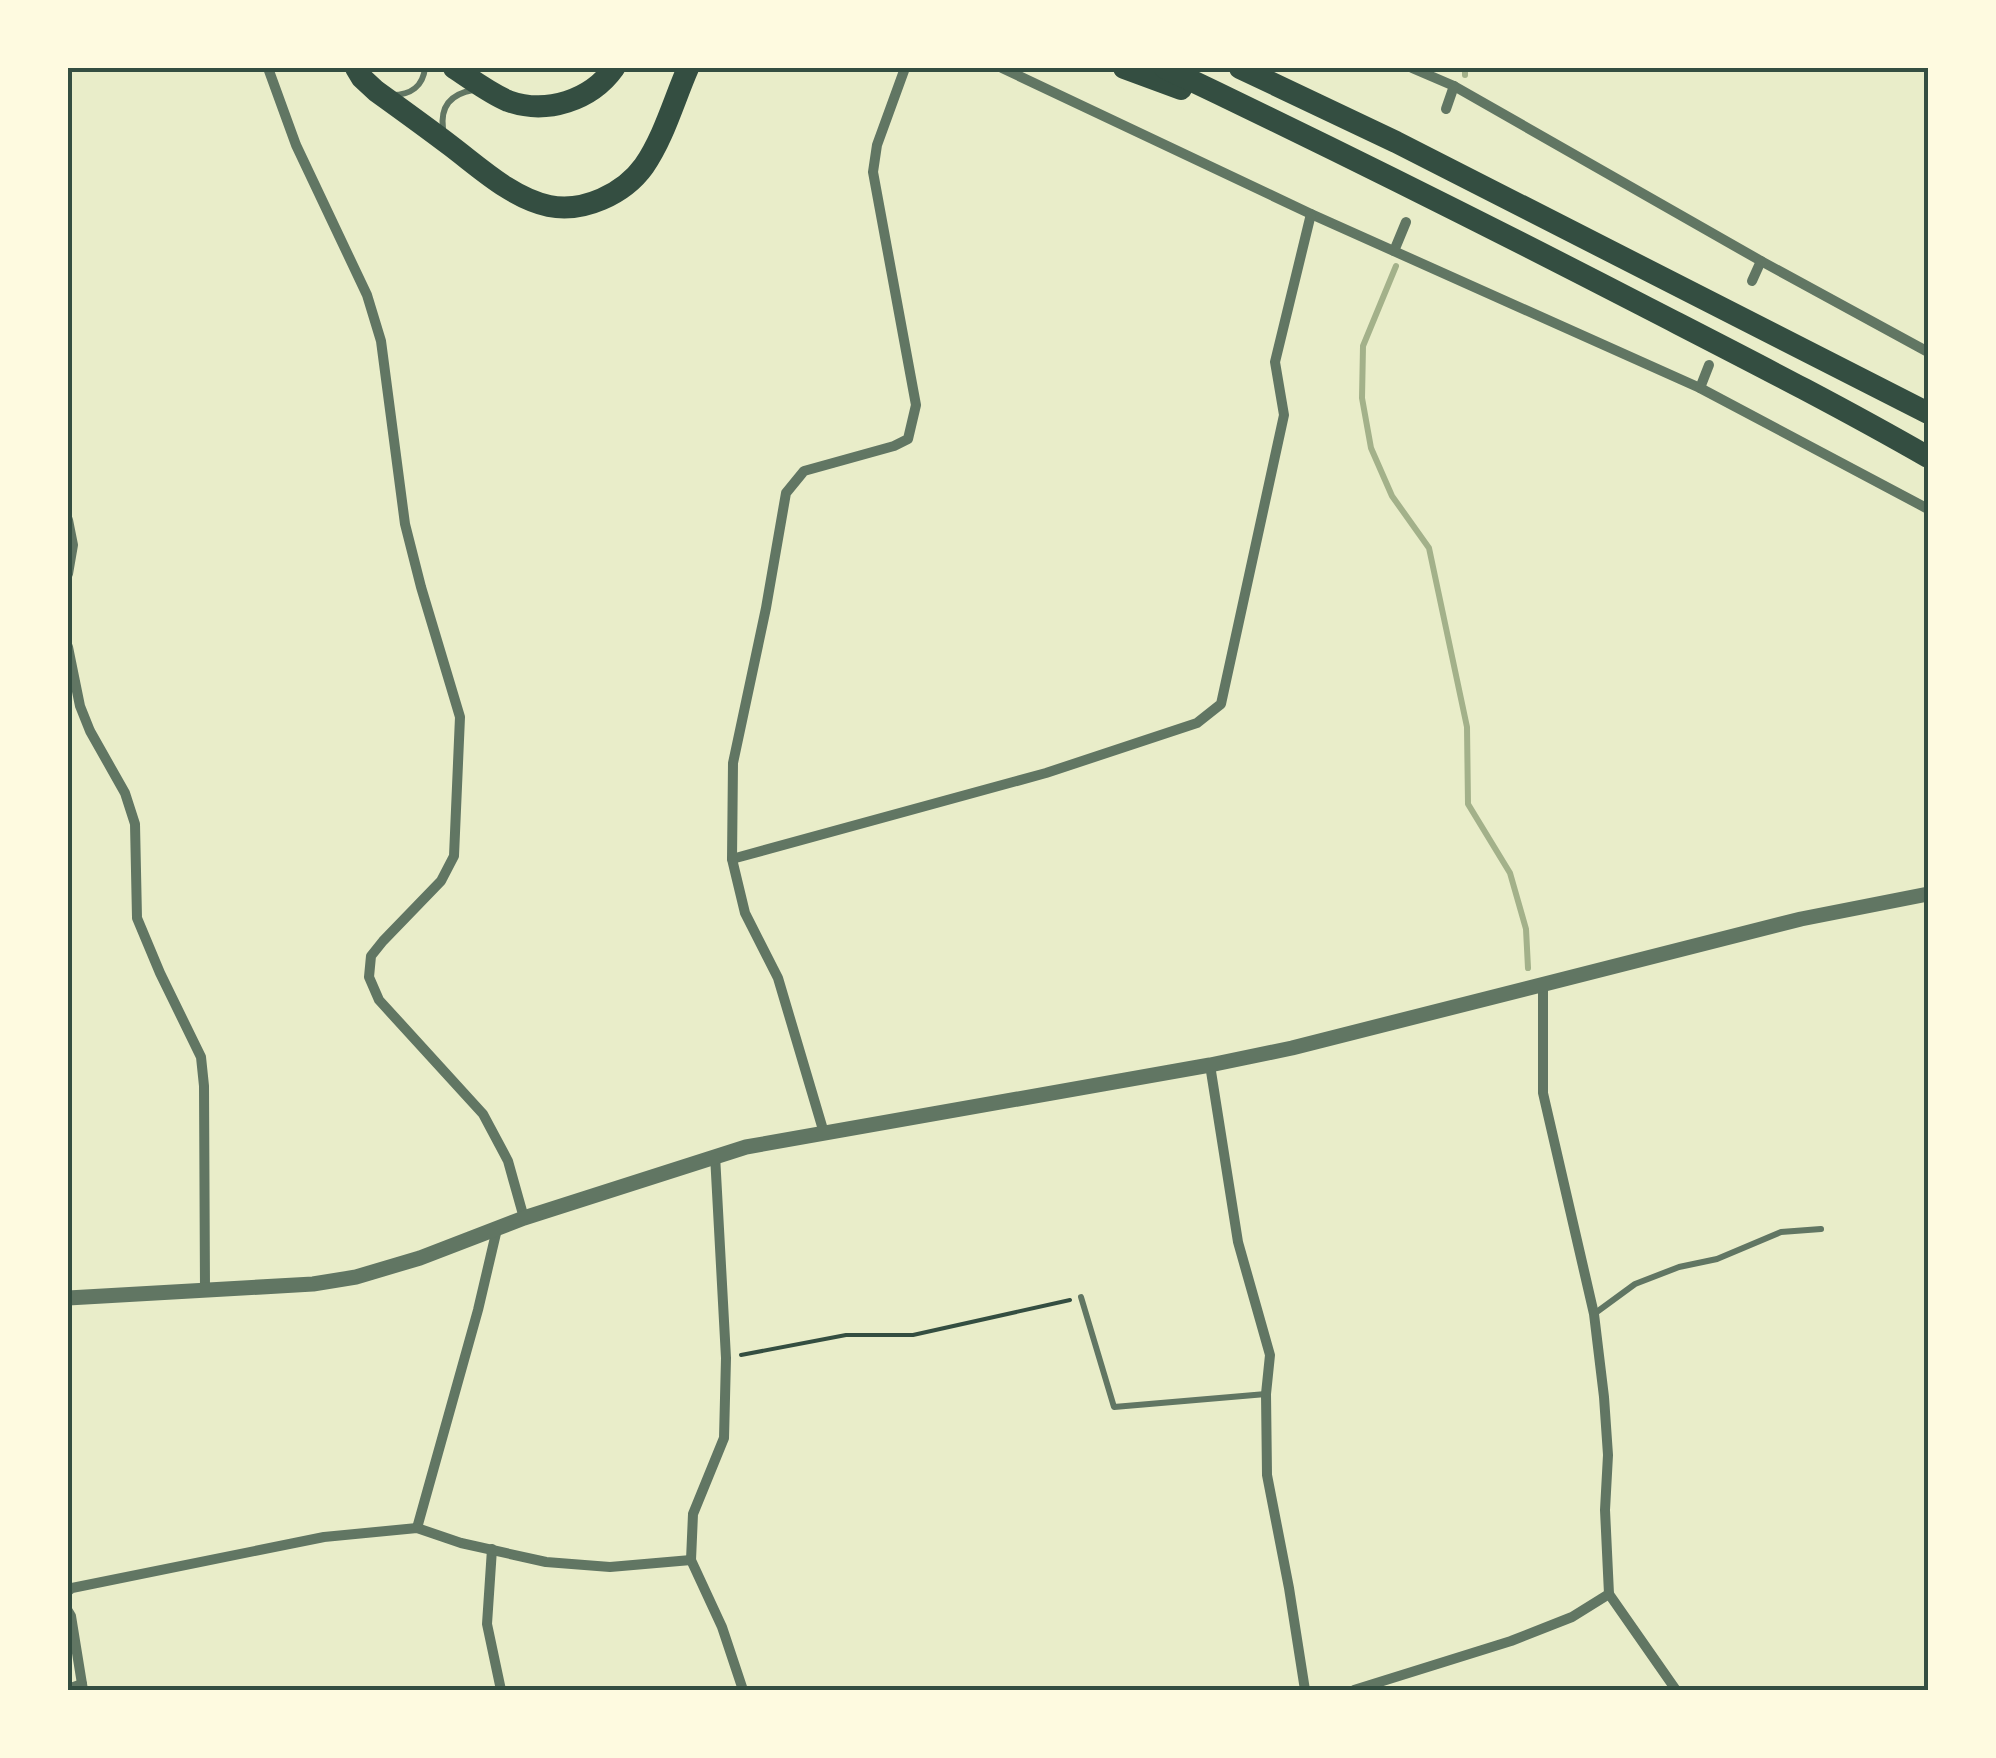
<svg xmlns="http://www.w3.org/2000/svg" width="1996" height="1758" font-family="Ubuntu,sans-serif">
	<style>
		.lines { fill: none; stroke-linecap: round; stroke-linejoin: round }
		.stream { stroke: #a3b18a; stroke-width: 6 }
		.path { stroke: #344e41; stroke-width: 4 }
		.service { stroke: #617663; stroke-width: 6 }
		.minor { stroke: #617663; stroke-width: 10 }
		.tertiary { stroke: #617663; stroke-width: 15 }
		.motorway { stroke: #344e41; stroke-width: 22 }
		.neatline { fill: none; stroke: #344e41; stroke-width: 4 }
	</style>
	<rect width="100%" height="100%" fill="#e9edc9"/>
	<g class="lines">
		<g class="stream">
			<path d="M1465,75V68"/>
			<path d="M1396,266L1363,346L1362,398L1371,448L1392,496L1429,548L1467,727L1468,804L1510,873L1526,929L1528,968"/>
		</g>
		<path class="path" d="M741,1355L846,1335H913L1070,1300"/>
		<g class="service">
			<path d="M392,95C411,95 423,86 425,68"/>
			<path d="M443,129C440,106 451,94 473,90"/>
			<path d="M1081,1297L1114,1407L1266,1394"/>
			<path d="M1594,1314L1635,1284L1679,1267L1717,1259L1781,1232L1821,1229"/>
		</g>
		<g class="minor">
			<path d="M268,68L296,145L367,295L381,341L405,524L421,587L460,717L454,856L441,881L383,941L371,956L369,977L379,1000L483,1114L508,1161L524,1218"/>
			<path d="M1002,68L1311,214L1700,388L1928,509"/>
			<path d="M1412,68L1454,86L1761,261L1928,352"/>
			<path d="M1446,109L1454,86"/>
			<path d="M1394,251L1406,222"/>
			<path d="M1752,281L1761,261"/>
			<path d="M1700,388L1709,365"/>
			<path d="M68,520L73,545L68,574"/>
			<path d="M68,647L80,706L90,731L125,793L135,824L137,918L160,973L201,1057L204,1086L205,1290"/>
			<path d="M732,859L1046,773L1197,723L1221,704L1284,415L1275,362L1311,214"/>
			<path d="M1543,984V1093L1594,1314L1604,1397L1608,1455L1605,1510L1609,1594L1676,1690"/>
			<path d="M1210,1065L1238,1242L1270,1355L1266,1394L1267,1475L1289,1588L1305,1690"/>
			<path d="M824,1133L778,978L745,913L732,859L733,763L766,608L786,493L804,471L894,446L908,439L916,405L873,172L877,145L905,68"/>
			<path d="M715,1155L726,1358L724,1438L693,1514L691,1560L722,1627L743,1690"/>
			<path d="M417,1528L478,1310L497,1229"/>
			<path d="M492,1549L487,1624L501,1690"/>
			<path d="M68,1591L72,1588L324,1537L417,1528L461,1543L546,1562L610,1567L691,1560"/>
			<path d="M68,1611L71,1616L83,1690"/>
			<path d="M68,1689L82,1684"/>
			<path d="M1354,1690L1511,1641L1572,1617L1609,1594"/>
		</g>
		<path class="tertiary" d="M68,1298L313,1284L356,1277L420,1258L524,1218L746,1147L1210,1065L1292,1048L1801,919L1928,894"/>
		<g class="motorway">
			<path d="M356,68L362,78L376,91C401,109 426,127 451,146C480,168 512,198 549,206C583,213 624,194 644,166C664,137 674,100 688,68"/>
			<path d="M454,68C471,79 489,93 508,101C547,115 591,100 614,68"/>
			<path d="M1124,68L1181,89"/>
			<path d="M1165,68C1325,144 1483,223 1640,304C1737,354 1834,403 1928,457"/>
			<path d="M1240,68L1396,142L1928,413"/>
		</g>
	</g>
	<rect width="1996" height="1758" fill="none" stroke="#fefae0" stroke-width="140"/>
	<rect x="70" y="70" width="1856" height="1618" class="neatline"/>
</svg>
